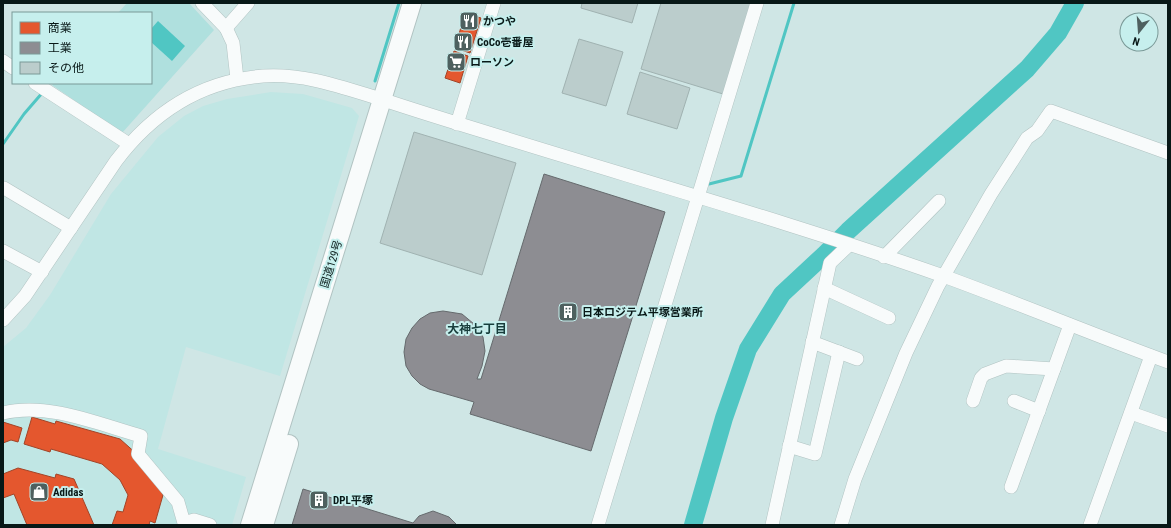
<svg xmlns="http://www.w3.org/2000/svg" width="1171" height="528" font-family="'Roboto Condensed','Noto Sans JP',sans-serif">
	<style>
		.built { fill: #c0e6e4 }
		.green { fill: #afe0de }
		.water { fill: #50c6c3 }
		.shops { fill: #e4572e; stroke: #a24427 }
		.industry { fill: #8d8d92; stroke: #656a6d }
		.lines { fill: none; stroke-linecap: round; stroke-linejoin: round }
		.stream { stroke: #50c6c3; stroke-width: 3 }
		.river { stroke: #50c6c3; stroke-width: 18 }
		.building { fill: #bbcdcc; stroke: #a0b2b1 }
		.minor-casing { stroke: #b1c3c2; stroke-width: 14 }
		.highway-casing { stroke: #b1c3c2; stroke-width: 20 }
		.minor { stroke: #f8fbfb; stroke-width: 13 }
		.highway { stroke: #f8fbfb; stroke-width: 18 }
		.labels { text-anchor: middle; stroke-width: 4; stroke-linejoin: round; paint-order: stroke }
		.poi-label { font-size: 11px; font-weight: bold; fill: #081817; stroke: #c6efed; text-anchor: start }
		.street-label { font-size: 11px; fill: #081817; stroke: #c6efed }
		.neighbourhood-label { font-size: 12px; font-weight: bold; fill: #183e3c; stroke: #c6efed }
	</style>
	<rect width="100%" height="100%" fill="#cfe6e5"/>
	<path class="built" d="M271,92L303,94L352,108L359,116L280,376L186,347L158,449L246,477L232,525H3V347L26,328L50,295L111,194L158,137L184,116L203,106L227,99Z"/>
	<path class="green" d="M127,3H189L214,30L122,133L52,85L54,83H151V13H118Z"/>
	<path class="water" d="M158,21L185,46L172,61L151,42V29Z"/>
	<g class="shops">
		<path d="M465,13L481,18L470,53L455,48Z"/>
		<path d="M454,51L468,56L460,83L445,78Z"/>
		<path d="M32,417L55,424L56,421L120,439L148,464L163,495L155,523L150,521L149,525H112L117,511L123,512L128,495L120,480L102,464L51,449L50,452L24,444Z"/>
		<path d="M3,422L22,428L18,442L11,440L3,443Z"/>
		<path d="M18,468L55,478L56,474L74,479L94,525H27L14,494L3,498V474Z"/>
	</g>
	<g class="industry">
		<path d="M544,174L665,212L591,451L470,414L474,402L429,389L420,384L412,376L406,366L404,352L406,339L412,328L420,319L430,313L443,311L462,314L474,324L483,337L485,351L482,366L477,379H481Z"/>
		<path d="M303,489L413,523L419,516L433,511L449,517L457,525H292Z"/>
	</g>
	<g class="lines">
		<g class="stream">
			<path d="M375,81L399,3"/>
			<path d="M3,144L24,114L43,92"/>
			<path d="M709,184L741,176L794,3"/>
		</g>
		<path class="river" d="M693,525L724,418L748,349L782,294L824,255L848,231L1027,69L1058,33L1075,3"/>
	</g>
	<g class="building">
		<path d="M582,3H638L632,23L581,8Z"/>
		<path d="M661,3H751L723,94L641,69Z"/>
		<path d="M579,39L623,52L606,106L562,93Z"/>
		<path d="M640,72L690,88L677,129L627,114Z"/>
		<path d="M414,132L516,163L482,275L380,243Z"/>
	</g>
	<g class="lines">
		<g class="minor-casing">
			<g id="minor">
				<path d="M202,3L226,28L233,43L237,79"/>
				<path d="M226,28L248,3"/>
				<path d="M3,61L13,68"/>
				<path d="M35,83L129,144"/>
				<path d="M457,124L494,3"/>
				<path d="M4,188L71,228"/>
				<path d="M3,251L42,272"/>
				<path d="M884,257L939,201"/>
				<path d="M824,288L889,318"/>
				<path d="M3,320L25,296L116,161C153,112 200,81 263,76C305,73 344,88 384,100C420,112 456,123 492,134C643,181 796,224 946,277C1020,304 1094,335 1168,362"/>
				<path d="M812,342L857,359"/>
				<path d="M973,401L981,378L985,374L1006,366L1054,369"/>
				<path d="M1014,401L1039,411"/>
				<path d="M3,413C48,402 98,424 141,436L138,454L178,502L184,523L194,520L210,525"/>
				<path d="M1131,413L1168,426"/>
				<path d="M789,446L815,454L839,352"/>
				<path d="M1011,487L1070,325"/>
				<path d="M598,525L757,3"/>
				<path d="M772,525L830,263L849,245"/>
				<path d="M841,525L855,479L906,353L938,286L991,194L1027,138L1037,131L1051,111L1168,153"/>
				<path d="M1090,525L1151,356"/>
			</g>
		</g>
		<g class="highway-casing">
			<g id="highway">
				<path d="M250,525L412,3"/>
				<path d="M264,525L289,444"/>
			</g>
		</g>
		<use href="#minor" class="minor"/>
		<use href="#highway" class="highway"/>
	</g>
	<defs>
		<g id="restaurant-square" transform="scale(1)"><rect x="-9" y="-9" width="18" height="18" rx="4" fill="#4e605f" stroke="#c6efed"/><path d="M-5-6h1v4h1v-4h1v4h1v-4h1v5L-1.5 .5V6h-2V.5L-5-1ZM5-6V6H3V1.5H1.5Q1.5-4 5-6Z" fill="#fff"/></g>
		<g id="supermarket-square" transform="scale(1)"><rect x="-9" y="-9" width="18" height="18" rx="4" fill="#4e605f" stroke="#c6efed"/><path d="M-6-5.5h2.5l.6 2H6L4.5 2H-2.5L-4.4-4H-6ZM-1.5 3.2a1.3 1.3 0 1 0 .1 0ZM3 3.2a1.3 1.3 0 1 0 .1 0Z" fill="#fff"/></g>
		<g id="building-square" transform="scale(1)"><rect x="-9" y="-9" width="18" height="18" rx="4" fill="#4e605f" stroke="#c6efed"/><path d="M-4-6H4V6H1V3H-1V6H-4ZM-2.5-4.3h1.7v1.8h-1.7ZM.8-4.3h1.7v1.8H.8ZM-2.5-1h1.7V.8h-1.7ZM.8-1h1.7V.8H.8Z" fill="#fff"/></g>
		<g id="shop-square" transform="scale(1)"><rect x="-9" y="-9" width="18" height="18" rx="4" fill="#4e605f" stroke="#c6efed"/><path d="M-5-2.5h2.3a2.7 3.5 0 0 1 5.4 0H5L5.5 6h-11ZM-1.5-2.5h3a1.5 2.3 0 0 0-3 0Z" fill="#fff"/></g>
	</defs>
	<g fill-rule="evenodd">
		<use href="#restaurant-square" x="469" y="21"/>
		<use href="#restaurant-square" x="463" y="42"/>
		<use href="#supermarket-square" x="456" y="62"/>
		<use href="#building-square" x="568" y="312"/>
		<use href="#shop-square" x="39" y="492"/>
		<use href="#building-square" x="319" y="500"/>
	</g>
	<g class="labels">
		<g class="poi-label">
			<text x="483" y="25">かつや</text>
			<text x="477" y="46">CoCo壱番屋</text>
			<text x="470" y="66">ローソン</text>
			<text x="582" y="316">日本ロジテム平塚営業所</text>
			<text x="53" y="496">Adidas</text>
			<text x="333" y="504">DPL平塚</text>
		</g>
		<g class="street-label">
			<text transform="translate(331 264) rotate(-73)" y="4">国道129号</text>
		</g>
		<g class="neighbourhood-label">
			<text x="477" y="333">大神七丁目</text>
		</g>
	</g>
	<rect width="1171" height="528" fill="none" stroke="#081817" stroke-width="8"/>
	<rect x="12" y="12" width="140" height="72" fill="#c6efed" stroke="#7a9997"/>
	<rect x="20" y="22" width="20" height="12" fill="#e4572e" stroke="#7a9997"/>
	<text x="48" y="32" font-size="12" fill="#081817">商業</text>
	<rect x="20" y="42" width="20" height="12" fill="#8d8d92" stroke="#7a9997"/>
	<text x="48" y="52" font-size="12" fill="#081817">工業</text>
	<rect x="20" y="62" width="20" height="12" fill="#bbcdcc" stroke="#7a9997"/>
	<text x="48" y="72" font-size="12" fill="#081817">その他</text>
	<g transform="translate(1139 32) rotate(197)"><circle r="19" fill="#c6efed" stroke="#7a9997"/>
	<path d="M0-3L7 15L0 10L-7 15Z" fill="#4e605f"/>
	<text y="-6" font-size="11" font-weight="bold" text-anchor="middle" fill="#081817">N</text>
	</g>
</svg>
